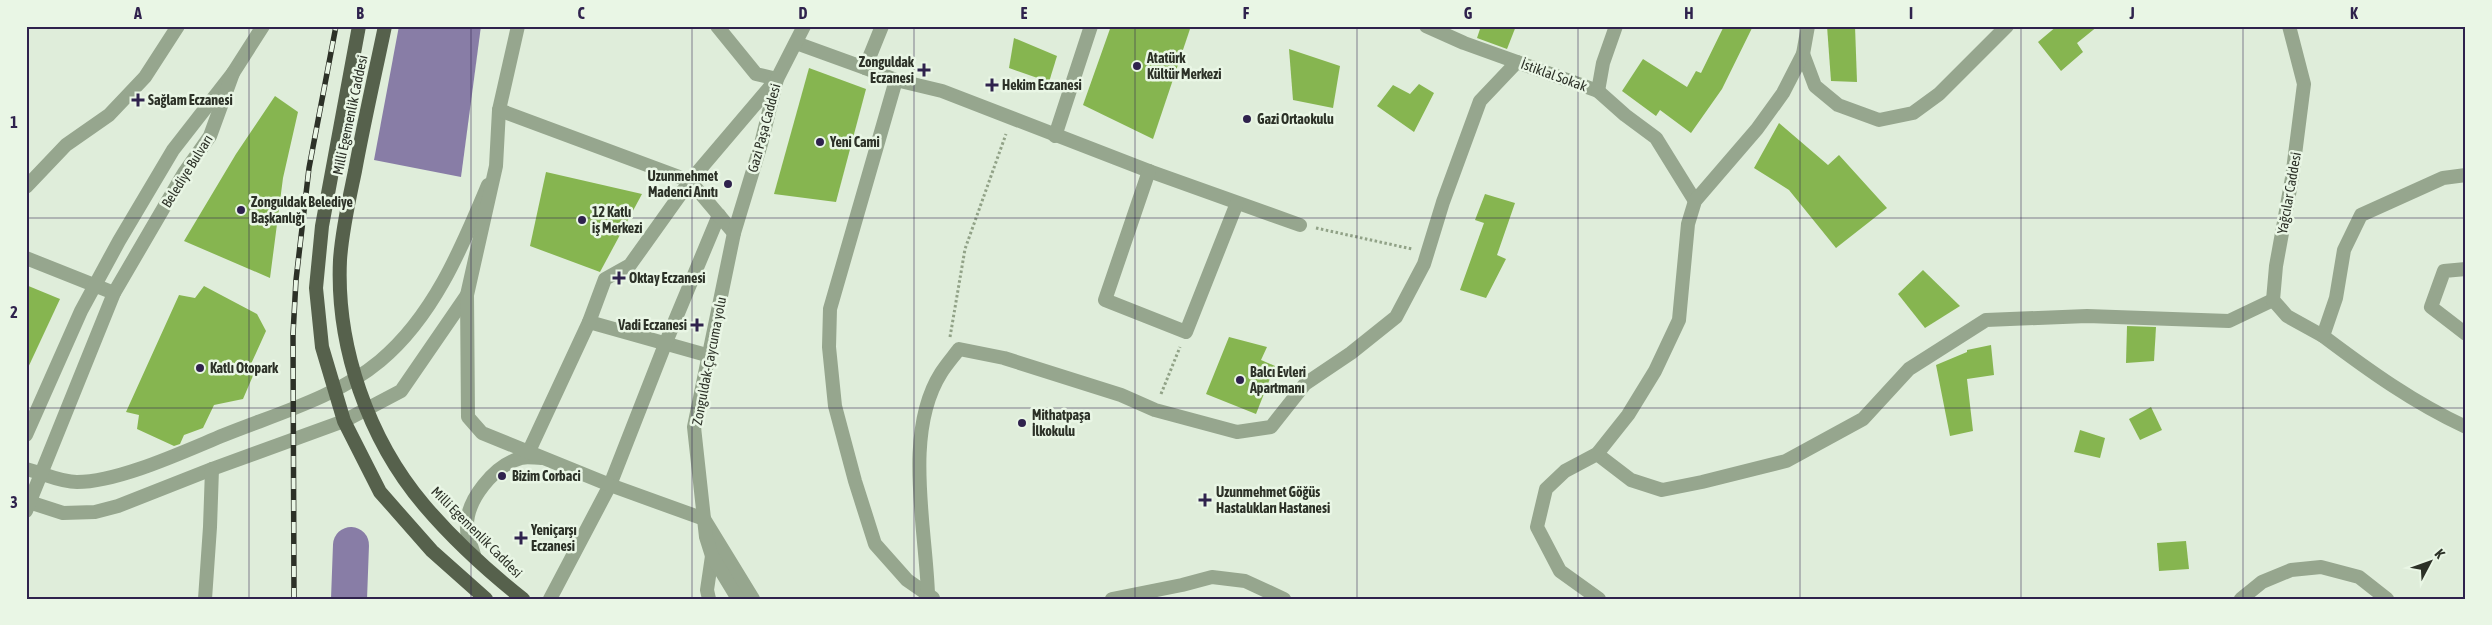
<svg xmlns="http://www.w3.org/2000/svg" width="2492" height="625" font-family="'Asap Condensed',sans-serif">
	<style>
		.water { fill: #887da6 }
		.lines { fill: none; stroke-linecap: round; stroke-linejoin: round }
		.river { stroke: #887da6; stroke-width: 36 }
		.building { fill: #86b550 }
		.path { stroke: #91a287; stroke-width: 3; stroke-dasharray: 2.5 2.5; stroke-linecap: butt }
		.pedestrian { stroke: #96a68e; stroke-width: 14 }
		.minor { stroke: #96a68e; stroke-width: 14 }
		.tertiary { stroke: #96a68e; stroke-width: 14 }
		.trunk { stroke: #56614c; stroke-width: 14 }
		.rail-casing { stroke: #2c3127; stroke-width: 5.5 }
		.rail { stroke: #e9f6e5; stroke-width: 4; stroke-dasharray: 11; stroke-linecap: butt }
		.grid { fill: none; stroke: #2f224d; stroke-width: 1; stroke-opacity: 0.55 }
		.poi-dot { fill: #2f224d; stroke: #e9f6e5; stroke-width: 2 }
		.labels { text-anchor: middle; stroke-width: 5; stroke-linejoin: round; paint-order: stroke }
		.poi-label { font-size: 14px; font-weight: bold; fill: #2c3127; stroke: #e9f6e5; text-anchor: start }
		.street-label { font-size: 14px; fill: #2c3127; stroke: #e9f6e5 }
		.neatline { fill: none; stroke: #2f224d; stroke-width: 2 }
		.grid-label { font-size: 16px; text-anchor: middle; font-weight: bold; fill: #2f224d }
	</style>
	<rect width="100%" height="100%" fill="#dfedda"/>
	<path class="water" d="M399,26H481L461,177L374,160Z"/>
	<g class="lines">
		<path class="river" d="M349,599L351,545"/>
	</g>
	<g class="building">
		<path d="M1111,26H1191L1153,139L1083,105Z"/>
		<path d="M1481,26H1516L1507,49L1477,38Z"/>
		<path d="M1724,26H1753L1722,89L1691,133L1660,110L1656,116L1622,91L1643,59L1687,87L1696,71L1701,73Z"/>
		<path d="M1827,26H1855L1857,82L1831,81Z"/>
		<path d="M2057,26H2098L2077,43L2083,52L2061,71L2038,42Z"/>
		<path d="M1014,38L1057,56L1049,82L1009,68Z"/>
		<path d="M1289,49L1340,66L1333,108L1293,100Z"/>
		<path d="M809,68L866,89L836,202L774,194Z"/>
		<path d="M1419,84L1434,93L1414,132L1377,106L1393,85L1410,94Z"/>
		<path d="M275,96L298,112L283,178L270,278L184,241L236,154Z"/>
		<path d="M1779,123L1828,165L1839,155L1887,208L1836,248L1789,190L1754,168Z"/>
		<path d="M546,172L642,194L600,272L530,246Z"/>
		<path d="M1485,194L1515,203L1497,255L1506,259L1486,298L1460,290L1484,223L1475,220Z"/>
		<path d="M1923,270L1960,306L1925,328L1898,294Z"/>
		<path d="M26,285L60,299L26,372Z"/>
		<path d="M204,286L257,314L266,331L251,364L255,371L243,399L214,405L203,428L184,435L180,444L174,446L137,429L139,415L126,412L179,295L195,298Z"/>
		<path d="M2127,326L2156,327L2154,361L2126,363Z"/>
		<path d="M1229,337L1267,347L1261,360L1275,366L1256,414L1206,394Z"/>
		<path d="M1991,345L1994,375L1967,379L1973,431L1950,436L1936,365L1967,352V350Z"/>
		<path d="M2151,407L2162,430L2140,440L2129,419Z"/>
		<path d="M2080,430L2105,438L2100,458L2074,452Z"/>
		<path d="M2186,541L2189,569L2159,571L2157,543Z"/>
	</g>
	<g class="lines">
		<g class="path">
			<path d="M1316,228L1412,249"/>
			<path d="M950,337L965,249L1006,134"/>
			<path d="M1161,394L1180,347"/>
		</g>
		<g class="pedestrian">
			<path d="M589,322L710,356"/>
			<path d="M529,451L589,322L605,279L630,265L690,181"/>
			<path d="M550,599L610,485L666,342L719,215"/>
		</g>
		<g class="minor">
			<path d="M717,26L756,74L777,79"/>
			<path d="M1426,26L1464,43L1598,91L1625,115L1656,138L1695,201"/>
			<path d="M796,43L865,68L882,26"/>
			<path d="M1803,54L1815,86L1838,105L1879,120L1913,113L1939,94L2007,26"/>
			<path d="M865,68L896,80L942,91L1149,171L1300,225"/>
			<path d="M896,80L830,309L829,347L835,406L855,481L875,544L907,580L933,598"/>
			<path d="M1598,91L1603,63L1616,26"/>
			<path d="M1055,136L1091,26"/>
			<path d="M1149,171L1105,300L1186,332L1237,203"/>
			<path d="M26,187L66,145L109,115L145,77L178,26"/>
			<path d="M26,258L114,293"/>
			<path d="M2466,269L2444,271L2431,307L2466,334"/>
			<path d="M2323,336C2368,370 2414,403 2466,427"/>
			<path d="M1597,454L1631,480L1662,490L1702,482L1786,461L1863,419L1909,369L1986,320L2087,316L2229,321L2273,300"/>
			<path d="M26,469C43,473 60,482 77,482C119,482 185,451 224,435C276,414 337,397 380,361C434,316 462,247 488,185"/>
			<path d="M29,502L63,513L95,512L118,506L212,469L344,421L401,391L467,295"/>
			<path d="M474,555C472,547 467,537 467,529C465,500 495,465 521,458C527,456 535,458 541,458"/>
			<path d="M928,595C926,528 903,433 941,373C946,365 953,357 959,349L1004,358L1121,395L1155,410L1237,432L1271,427L1305,384L1351,353L1396,317L1424,264L1443,202L1480,101L1517,62"/>
			<path d="M205,599L210,527L212,469"/>
			<path d="M1112,599L1182,585L1212,577L1245,581L1284,599"/>
			<path d="M2241,599L2262,582L2291,570L2321,567L2359,577L2387,599"/>
		</g>
		<g class="tertiary">
			<path d="M518,26L499,110L496,166L467,295L468,417L482,433L610,485L704,519L753,599"/>
			<path d="M2289,26L2304,84L2292,178L2276,266L2273,300L2287,316L2323,336L2336,298L2344,250L2361,215L2443,178L2466,175"/>
			<path d="M499,110L690,181L734,233"/>
			<path d="M690,181L775,81"/>
			<path d="M26,435L81,311L119,241L173,150L233,73L263,26"/>
			<path d="M26,511L114,293L184,173L210,136L233,73"/>
			<path d="M709,599L707,590L712,556"/>
			<path d="M738,599L712,556L706,537L694,427L734,233L761,144L777,79L804,26"/>
			<path d="M1599,599L1560,571L1537,527L1546,489L1565,471L1597,454L1628,415L1655,371L1679,320L1688,224L1695,201L1757,129L1783,93L1803,54L1808,26"/>
		</g>
		<g class="trunk">
			<path d="M359,26L322,226L316,288L322,347L344,421L380,492L432,551L486,599"/>
			<path d="M385,26C375,74 364,122 355,171C349,200 342,230 340,260C336,346 368,439 424,505C452,538 489,572 523,599"/>
		</g>
		<g class="rail-casing">
			<path id="rail" d="M294,599L293,334L296,280L309,168L336,26"/>
		</g>
		<use href="#rail" class="rail"/>
	</g>
	<path class="grid" d="M249,26V599M471,26V599M692,26V599M914,26V599M1135,26V599M1357,26V599M1578,26V599M1800,26V599M2021,26V599M2243,26V599M26,218H2466M26,408H2466"/>
	<g class="poi-dot">
		<circle cx="1137" cy="66" r="5"/>
		<path d="M921.5 62.5h5v5h5v5h-5v5h-5v-5h-5v-5h5z"/>
		<path d="M989.5 77.5h5v5h5v5h-5v5h-5v-5h-5v-5h5z"/>
		<path d="M135.5 92.5h5v5h5v5h-5v5h-5v-5h-5v-5h5z"/>
		<circle cx="1247" cy="119" r="5"/>
		<circle cx="820" cy="142" r="5"/>
		<circle cx="728" cy="184" r="5"/>
		<circle cx="241" cy="210" r="5"/>
		<circle cx="582" cy="220" r="5"/>
		<path d="M616.5 270.5h5v5h5v5h-5v5h-5v-5h-5v-5h5z"/>
		<path d="M694.5 317.5h5v5h5v5h-5v5h-5v-5h-5v-5h5z"/>
		<circle cx="200" cy="368" r="5"/>
		<circle cx="1240" cy="380" r="5"/>
		<circle cx="1022" cy="423" r="5"/>
		<circle cx="502" cy="476" r="5"/>
		<path d="M1202.5 492.5h5v5h5v5h-5v5h-5v-5h-5v-5h5z"/>
		<path d="M518.5 530.5h5v5h5v5h-5v5h-5v-5h-5v-5h5z"/>
	</g>
	<g class="labels">
		<g class="poi-label">
			<text x="1147" y="63">Atatürk<tspan x="1147" dy="16">Kültür Merkezi</tspan></text>
			<text x="914" y="67" text-anchor="end">Zonguldak<tspan x="914" dy="16">Eczanesi</tspan></text>
			<text x="1002" y="90">Hekim Eczanesi</text>
			<text x="148" y="105">Sağlam Eczanesi</text>
			<text x="1257" y="124">Gazi Ortaokulu</text>
			<text x="830" y="147">Yeni Cami</text>
			<text x="718" y="181" text-anchor="end">Uzunmehmet<tspan x="718" dy="16">Madenci Anıtı</tspan></text>
			<text x="251" y="207">Zonguldak Belediye<tspan x="251" dy="16">Başkanlığı</tspan></text>
			<text x="592" y="217">12 Katlı<tspan x="592" dy="16">iş Merkezi</tspan></text>
			<text x="629" y="283">Oktay Eczanesi</text>
			<text x="687" y="330" text-anchor="end">Vadi Eczanesi</text>
			<text x="210" y="373">Katlı Otopark</text>
			<text x="1250" y="377">Balcı Evleri<tspan x="1250" dy="16">Apartmanı</tspan></text>
			<text x="1032" y="420">Mithatpaşa<tspan x="1032" dy="16">İlkokulu</tspan></text>
			<text x="512" y="481">Bizim Corbaci</text>
			<text x="1216" y="497">Uzunmehmet Göğüs<tspan x="1216" dy="16">Hastalıkları Hastanesi</tspan></text>
			<text x="531" y="535">Yeniçarşı<tspan x="531" dy="16">Eczanesi</tspan></text>
		</g>
		<g class="street-label">
			<text transform="translate(1554 75) rotate(20)" y="5">İstiklal Sokak</text>
			<text transform="translate(350 115) rotate(-78)" y="5">Milli Egemenlik Caddesi</text>
			<text transform="translate(764 128) rotate(-75)" y="5">Gazi Paşa Caddesi</text>
			<text transform="translate(187 171) rotate(-58)" y="5">Belediye Bulvarı</text>
			<text transform="translate(2289 193) rotate(-80)" y="5">Yağcılar Caddesi</text>
			<text transform="translate(709 361) rotate(-79)" y="5">Zonguldak-Çaycuma yolu</text>
			<text transform="translate(477 532) rotate(45)" y="5">Milli Egemenlik Caddesi</text>
		</g>
	</g>
	<rect width="2492" height="625" fill="none" stroke="#e9f6e5" stroke-width="55"/>
	<g transform="translate(2430 562) rotate(49)" stroke="#e9f6e5" stroke-width="4" paint-order="stroke">
	<path d="M0-4L9 19L0 12L-9 19Z" fill="#2c3127"/>
	<text y="-8" font-size="14" font-weight="bold" text-anchor="middle" fill="#2c3127">K</text>
	</g>
	<rect x="28" y="28" width="2436" height="570" class="neatline"/>
	<g class="grid-label">
		<text x="138" y="19">A</text>
		<text x="360" y="19">B</text>
		<text x="581" y="19">C</text>
		<text x="803" y="19">D</text>
		<text x="1024" y="19">E</text>
		<text x="1246" y="19">F</text>
		<text x="1468" y="19">G</text>
		<text x="1689" y="19">H</text>
		<text x="1911" y="19">I</text>
		<text x="2132" y="19">J</text>
		<text x="2354" y="19">K</text>
		<text x="14" y="128">1</text>
		<text x="14" y="318">2</text>
		<text x="14" y="508">3</text>
	</g>
</svg>
